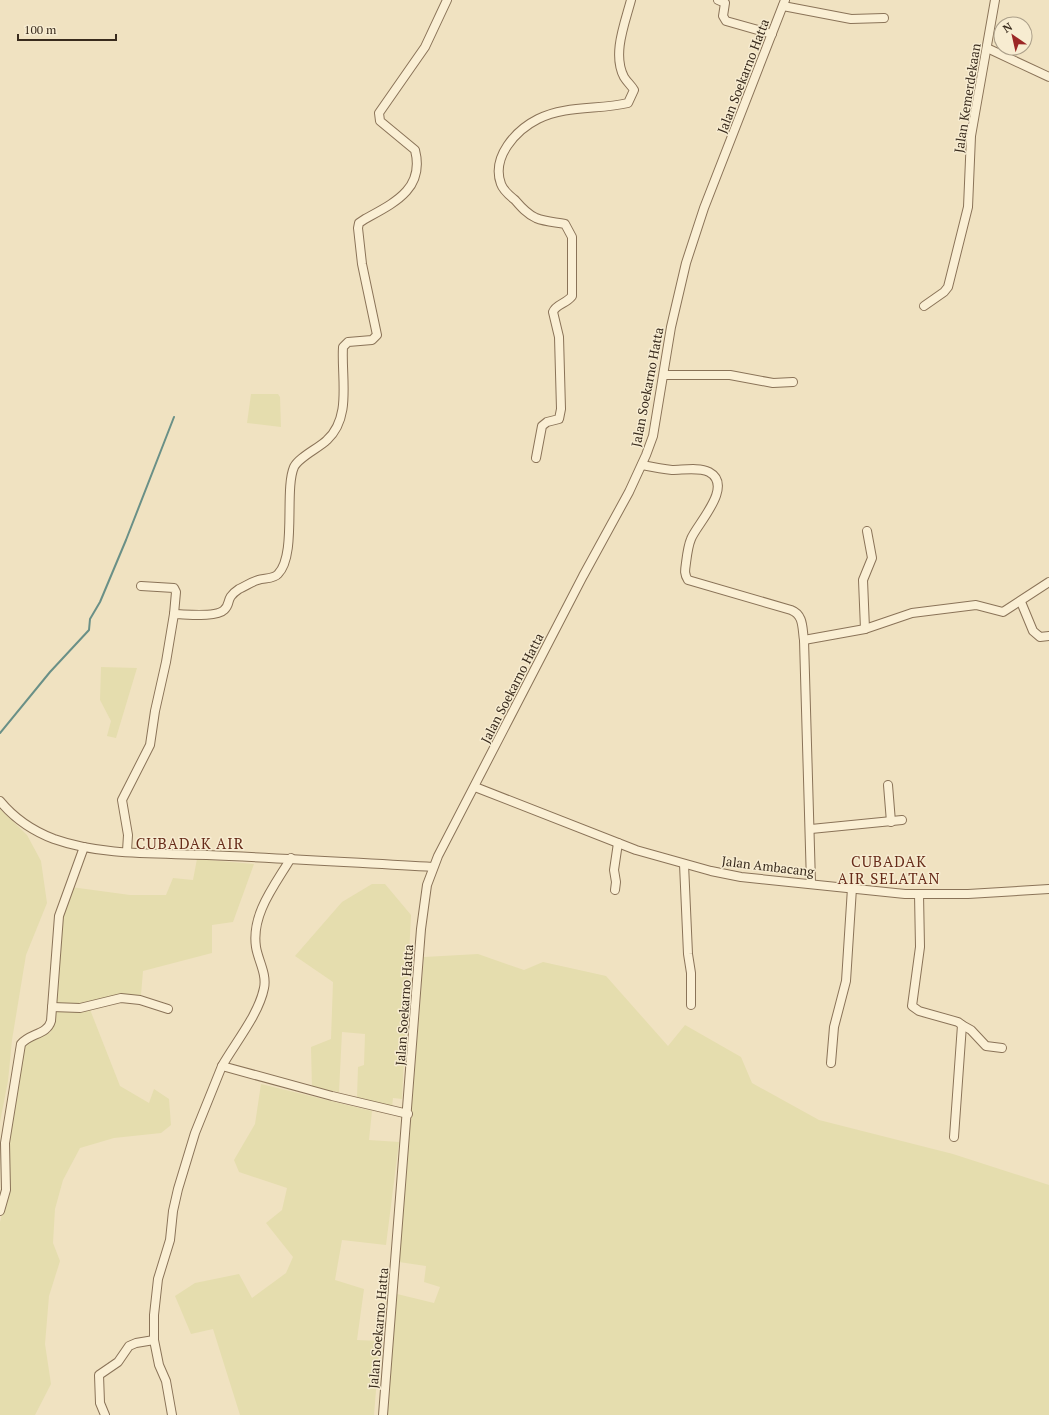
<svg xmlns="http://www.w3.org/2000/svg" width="1049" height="1415" font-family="'PT Serif',serif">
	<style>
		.farmland { fill: #e5ddae }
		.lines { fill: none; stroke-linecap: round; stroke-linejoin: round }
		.stream { stroke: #6a9087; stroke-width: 2 }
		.minor-casing { stroke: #8a7358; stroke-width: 10 }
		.minor { stroke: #faefd4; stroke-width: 8 }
		.labels { text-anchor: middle; stroke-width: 3; stroke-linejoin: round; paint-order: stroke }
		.street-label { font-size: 13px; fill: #392b1d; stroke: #f7ecd1 }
		.quarter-label { font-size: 15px; letter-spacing: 1px; fill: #672c1a; stroke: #f7ecd1 }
	</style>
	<rect width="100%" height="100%" fill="#f0e2c1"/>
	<g class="farmland">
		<path d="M251,394H278L280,397L281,427L247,423Z"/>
		<path d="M101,667L137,668L116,738L107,736L111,721L100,700Z"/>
		<path d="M0,809L27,835L41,861L47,903L26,955L12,1040L8,1081L0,1122Z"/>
		<path d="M197,859L254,864L233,922L212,925V953L143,971L141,995L89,1007L120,1086L149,1103L154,1089L169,1099L171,1125L161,1133L114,1138L80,1148L63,1180L55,1209L53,1243L60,1261L49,1296L45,1344L51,1384L35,1415H0V1222L10,1183L8,1143L16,1103L23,1043L51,1032L60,922L71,887L130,895H166L173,878L193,880Z"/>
		<path d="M372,884H385L411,915L402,1099L393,1098L392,1107L357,1097L358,1067L364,1065L365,1034L342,1032L339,1092L312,1088L311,1047L331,1039L333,982L295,956L342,902Z"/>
		<path d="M478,954L524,970L543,962L606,976L668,1046L685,1025L741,1057L752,1083L819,1120L953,1154L1049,1185V1415H386L397,1294L434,1303L440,1287L424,1282L426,1266L399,1262L424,957Z"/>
		<path d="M261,1084L372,1111L369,1140L399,1142L386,1245L342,1240L335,1280L364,1289L357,1340L380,1341L374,1415H240L213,1329L191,1334L175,1296L195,1283L239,1274L252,1298L286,1273L293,1257L266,1223L282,1210L287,1188L239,1172L234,1160L255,1124Z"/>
	</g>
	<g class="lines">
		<path class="stream" d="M0,733L50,672L89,630L90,619L100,602L126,540L174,417"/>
		<g class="minor-casing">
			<g id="minor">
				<path d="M718,0L725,3L723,16L726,21L772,34"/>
				<path d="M783,6L851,19L884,18"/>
				<path d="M987,48L1049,77"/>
				<path d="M924,306L944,292L948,287L968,207L971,136L995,0"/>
				<path d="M664,375H730L773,383L793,382"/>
				<path d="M536,458L542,426L547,422L559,419L561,409L559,337L553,312C556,304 566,304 572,296V237L565,224C555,222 546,222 536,218C527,214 521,207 515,200C510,196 503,190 501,184C491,157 516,130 538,119C566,105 599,110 628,103L634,90C631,85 627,82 624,77C612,54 625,23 631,0"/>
				<path d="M642,465C652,467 662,469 672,470C683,470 699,467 709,472C735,486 696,525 691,539C688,546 687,555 686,563C685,570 684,574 688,580L791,610C804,615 802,628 804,640L811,883"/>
				<path d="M141,586L174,588L176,592L174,614"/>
				<path d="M1021,602L1033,631L1040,637L1049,636"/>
				<path d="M865,629L863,580L872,558L867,531"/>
				<path d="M804,640L865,629L912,613L976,605L1003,612L1049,582"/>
				<path d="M888,785L891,822"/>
				<path d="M475,787L636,850L711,871L741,877L905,894H968L1049,889"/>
				<path d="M0,801C14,818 33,831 54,839C102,856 157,853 207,855C282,858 358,863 433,867"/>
				<path d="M811,829L902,820"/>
				<path d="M127,851L128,835L122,800L150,745L155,711L166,662L174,614C185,614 216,618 224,610C232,603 224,599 239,589C246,586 251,582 258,580C264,578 274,579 278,574C297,555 284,490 294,467C299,457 319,448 327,440C352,417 341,378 343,347L348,342L372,340L377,335L362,264L358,228L359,223L365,219C394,203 425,189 415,150L380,121L379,113L425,47L447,0"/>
				<path d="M684,864L688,954L691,973V1005"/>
				<path d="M615,890L616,882L614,870L618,843"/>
				<path d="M919,894L920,947L912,1006L919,1011L958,1022L962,1025L954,1137"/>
				<path d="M52,1007L80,1008L121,998L140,1000L168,1009"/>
				<path d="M962,1025L971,1030L986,1046L1002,1048"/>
				<path d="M831,1063L834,1027L846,981L852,888"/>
				<path d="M222,1066C235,1043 259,1014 264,988C267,974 258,960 256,947C251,914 275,885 291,858"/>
				<path d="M0,1211L6,1190L5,1143L21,1044C30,1033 47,1035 51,1021L59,916L84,847"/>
				<path d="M105,1415L100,1403L99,1375L118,1362L129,1346L136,1343L154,1340"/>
				<path d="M172,1415L166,1381L159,1365L154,1340V1315L158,1279L170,1240L173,1211L178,1189L195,1133L222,1066L332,1096L408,1114"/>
				<path d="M383,1415L421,929L427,885L438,856L583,576L629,492L646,455L653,436L671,327L686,263L704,208L785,0"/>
			</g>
		</g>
		<use href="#minor" class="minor"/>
	</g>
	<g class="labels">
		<g class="street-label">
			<text transform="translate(743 76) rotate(-69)" y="5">Jalan Soekarno Hatta</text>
			<text transform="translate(967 98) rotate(-81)" y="5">Jalan Kemerdekaan</text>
			<text transform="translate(647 387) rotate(-79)" y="5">Jalan Soekarno Hatta</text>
			<text transform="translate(512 688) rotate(-63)" y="5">Jalan Soekarno Hatta</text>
			<text transform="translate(768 866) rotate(7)" y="5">Jalan Ambacang</text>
			<text transform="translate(404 1005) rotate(-86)" y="5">Jalan Soekarno Hatta</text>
			<text transform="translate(378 1328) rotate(-85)" y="5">Jalan Soekarno Hatta</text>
		</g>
		<g class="quarter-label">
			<text x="190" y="849">CUBADAK AIR</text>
			<text x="889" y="867">CUBADAK<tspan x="889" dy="17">AIR SELATAN</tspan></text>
		</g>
	</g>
	<g transform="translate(1013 36) rotate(326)"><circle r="19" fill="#f7ecd1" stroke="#ab9f89"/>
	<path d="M0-3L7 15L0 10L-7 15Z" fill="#9b2625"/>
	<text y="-6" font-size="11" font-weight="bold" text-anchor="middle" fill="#392b1d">N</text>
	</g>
	<path d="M18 34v6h98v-6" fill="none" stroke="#392b1d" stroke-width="2"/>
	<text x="24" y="34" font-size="12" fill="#392b1d" stroke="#f7ecd1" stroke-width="3" paint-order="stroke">100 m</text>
</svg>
